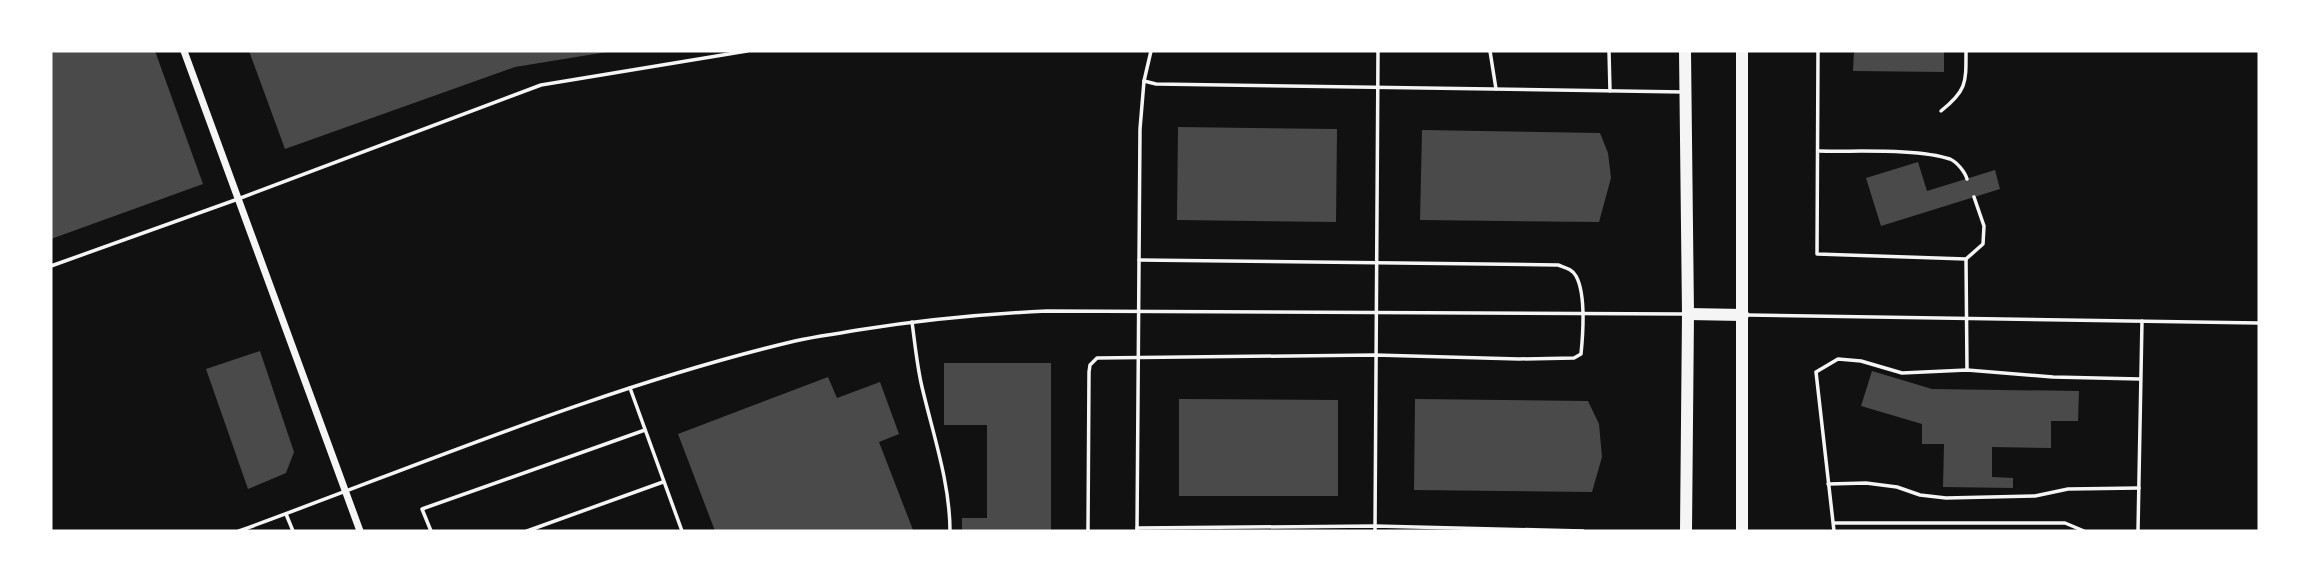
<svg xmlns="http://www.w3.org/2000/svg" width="2310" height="582" font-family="Mulish,sans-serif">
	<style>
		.building { fill: #4a4a4a }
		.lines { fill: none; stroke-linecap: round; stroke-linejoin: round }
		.service { stroke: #f5f5f5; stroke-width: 3.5 }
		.minor { stroke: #f5f5f5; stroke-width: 7 }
		.primary { stroke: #f5f5f5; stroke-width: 12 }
	</style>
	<rect width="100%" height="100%" fill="#111"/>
	<g class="building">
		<path d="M51,51H155L203,184L51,239Z"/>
		<path d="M249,51H607V52L515,67L285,149Z"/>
		<path d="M1854,51H1944V72L1853,71Z"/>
		<path d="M1178,127L1337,129L1336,222L1177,220Z"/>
		<path d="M1422,130L1600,133L1608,153L1611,178L1599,222L1420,220Z"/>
		<path d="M1918,162L1927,191L1995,170L2000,189L1881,226L1866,178Z"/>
		<path d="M260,351L294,452L286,473L248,489L206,369Z"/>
		<path d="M944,363H1051V531H962V518H987V425H944Z"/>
		<path d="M1872,371L1932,389L2079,391L2078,421H2051V448L1992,447V477L2013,478V488L1943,487L1944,444H1922V424L1861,406Z"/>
		<path d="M828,377L837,398L880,382L899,434L879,442L913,530L715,531L678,434Z"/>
		<path d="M1179,399L1338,400V496H1179Z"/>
		<path d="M1415,399L1588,401L1599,424L1602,457L1592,492L1414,490Z"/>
	</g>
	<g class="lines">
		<g class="service">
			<path d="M1490,51L1496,89"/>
			<path d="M1609,51L1610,91"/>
			<path d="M1818,51L1817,254L1966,259L1967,370"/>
			<path d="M1144,81L1156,84L1684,92"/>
			<path d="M1941,111C1967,90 1966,83 1966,51"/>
			<path d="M1819,151C1854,152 1918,148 1950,159C1957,162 1965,172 1967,179"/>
			<path d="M1966,259L1983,244L1984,226L1974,197"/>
			<path d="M51,266L238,199L541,85L747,51"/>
			<path d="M1747,315L2259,323"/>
			<path d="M912,322C915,344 917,366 922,387C933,434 950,483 950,531"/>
			<path d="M630,388L682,531"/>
			<path d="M1828,484L1866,483L1897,487L1920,495L1946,498L2035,496L2068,489L2139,488"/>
			<path d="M286,514L293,531"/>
			<path d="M1834,523H2065L2084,531"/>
			<path d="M1137,528L1375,526L1583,531"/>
			<path d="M239,531C423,464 605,386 795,341C816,336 837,334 858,330C921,320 983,314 1047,311L1683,314"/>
			<path d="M431,531L422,509L645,430"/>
			<path d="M527,531L663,482"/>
			<path d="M1088,531L1089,372L1090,365L1097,358L1375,355L1519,359L1574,358L1581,354C1583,334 1586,294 1576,276C1572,269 1566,268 1558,265L1139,260"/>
			<path d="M1137,531L1140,129L1144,81L1151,51"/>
			<path d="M1375,531L1378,51"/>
			<path d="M1834,531L1816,372L1838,359L1861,361L1902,373L1967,370L2053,377L2140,379"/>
			<path d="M2138,531L2142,321"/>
		</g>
		<path class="minor" d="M184,51L360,531"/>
		<g class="primary">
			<path d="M1685,51L1688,314L1686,531"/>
			<path d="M1742,51V531"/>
			<path d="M1688,314L1743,315"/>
		</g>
	</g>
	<rect width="2310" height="582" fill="none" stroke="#ffffff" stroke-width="105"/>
</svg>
